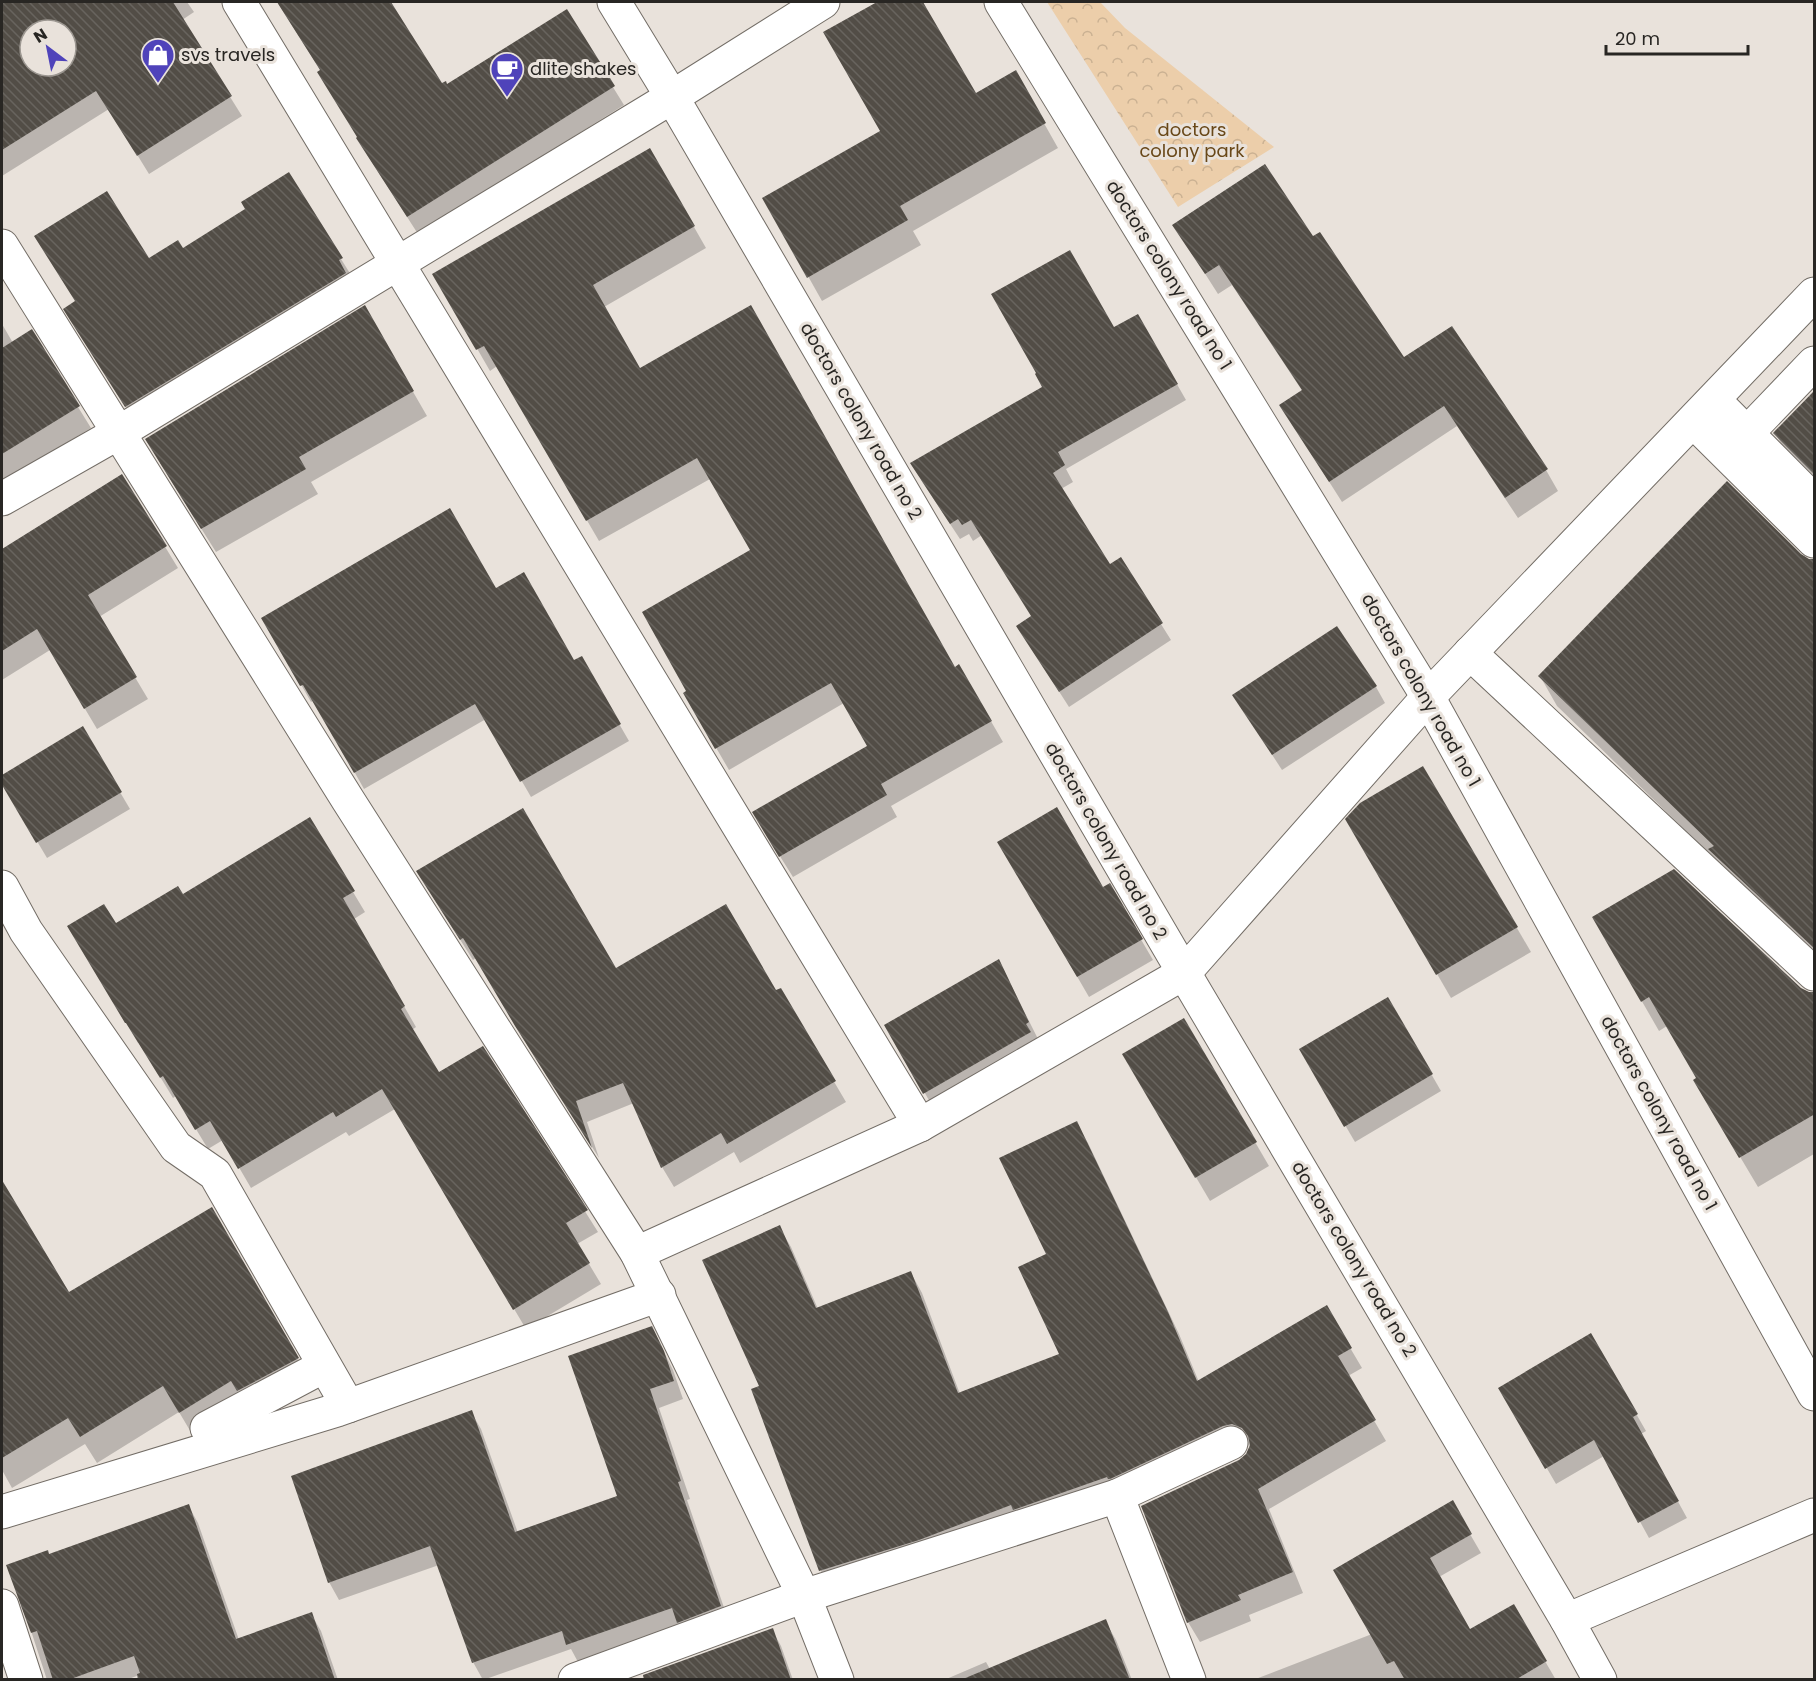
<svg xmlns="http://www.w3.org/2000/svg" width="1816" height="1681" font-family="Poppins,sans-serif">
	<style>
		.park { fill: url(#park-crowns) }
		.shadow { fill: #0003; fill-rule: evenodd }
		.building { fill: url(#building-back-hatch); fill-rule: evenodd }
		.lines { fill: none; stroke-linecap: round; stroke-linejoin: round }
		.minor-casing { stroke: #736d66; stroke-width: 35 }
		.minor { stroke: #fff; stroke-width: 33 }
		.labels { text-anchor: middle; stroke-width: 6; stroke-linejoin: round; paint-order: stroke }
		.poi-label { font-size: 18px; fill: #282623; stroke: #e9e2db; text-anchor: start }
		.park-label { font-size: 18px; fill: #694819; stroke: #e9e2db }
		.street-label { font-size: 18px; fill: #282623; stroke: #e9e2db }
	</style>
	<defs>
		<pattern id="park-crowns" width="20" height="18" patternUnits="userSpaceOnUse" patternTransform="scale(1.5)"><rect width="20" height="18" fill="#ecceaa"/><path d="M2 6a3 3 0 1 1 6 0M12 15a3 3 0 1 1 6 0" fill="none" stroke="#cab192"/></pattern>
		<pattern id="building-back-hatch" width="6" height="6" patternUnits="userSpaceOnUse" patternTransform="scale(1.5)"><rect width="6" height="6" fill="#524d46"/><path d="M-1 5l2 2M0 0l6 6M5-1l2 2" fill="none" stroke="#68645e"/></pattern>
	</defs>
	<rect width="100%" height="100%" fill="#e9e2db"/>
	<path class="park" d="M1047,2H1100L1125,28L1274,147L1178,207Z"/>
	<g class="shadow">
		<path d="M2,2H187L194,12L182,20L242,116L149,174L109,109L2,176ZM30,30H66V66H30Z"/>
		<path d="M277,2H389L441,85L447,86L566,11L624,105L418,234L368,156L321,71Z"/>
		<path d="M880,2H922L975,95L1015,72L1058,148L913,231L921,245L822,301L764,198L882,131L825,33Z"/>
		<path d="M650,150L706,248L604,307L640,370L955,669L959,666L1003,742L891,806L897,817L793,877L766,834L869,747L844,703L729,770L685,694L752,551L710,479L599,541L497,366L490,371L434,274Z"/>
		<path d="M1174,225L1313,238L1403,359L1546,470L1558,491L1518,518L1457,426L1342,502L1281,406L1303,392L1232,285L1218,294Z"/>
		<path d="M183,250L341,259L351,275L135,422L75,325L148,260Z"/>
		<path d="M364,307L427,416L311,482L318,494L216,552L160,463Z"/>
		<path d="M1138,316L1186,400L1066,469L1073,482L1061,489L1109,567L1120,559L1171,640L1069,707L1028,643L1033,617L982,535L973,541L969,534L960,539L921,480L1044,387L1114,330Z"/>
		<path d="M2,324L13,343L78,407L91,428L2,482Z"/>
		<path d="M1814,391V486L1792,463L1775,433Z"/>
		<path d="M122,476L178,568L99,617L148,699L97,729L50,650L2,680V551Z"/>
		<path d="M1800,556L1808,560L1814,561V961L1716,860L1557,706L1540,676Z"/>
		<path d="M263,618L574,662L581,658L629,741L531,797L486,719L364,789L314,700L311,702Z"/>
		<path d="M1376,687L1385,703L1282,770L1234,696Z"/>
		<path d="M82,728L130,809L47,858L2,782V776Z"/>
		<path d="M1423,768L1531,952L1451,998L1347,819Z"/>
		<path d="M999,842L1102,889L1109,885L1153,960L1089,997Z"/>
		<path d="M353,892L365,912L354,919L416,1027L412,1030L439,1074L482,1048L598,1232L577,1244L601,1284L526,1329L395,1109L349,1136L346,1132L251,1188L223,1140L208,1149L176,1096L173,1098L139,1042L138,1043L69,927L115,925L182,896Z"/>
		<path d="M430,892L616,970L775,993L780,990L846,1102L740,1163L734,1152L674,1187L662,1167L634,1103L587,1122L599,1158L529,1047L476,958L473,960Z"/>
		<path d="M1594,918L1810,994H1814V1154L1758,1187L1695,1081L1698,1079L1667,1026L1659,1031Z"/>
		<path d="M999,961L1038,1039L934,1109L886,1025Z"/>
		<path d="M1388,999L1441,1091L1355,1142L1301,1050Z"/>
		<path d="M1184,1020L1269,1166L1210,1201L1124,1055Z"/>
		<path d="M1076,1123L1088,1143L1179,1334L1199,1382L1326,1307L1362,1368L1348,1376L1386,1441L1269,1509L1303,1593L1249,1615L1251,1621L1200,1642L1188,1622L1240,1461L1248,1454L1251,1446L1244,1444L832,1591L821,1571L753,1390L761,1387L779,1227L791,1247L818,1309L911,1273L922,1293L960,1394L1061,1355L1048,1255Z"/>
		<path d="M211,1209L313,1386L195,1439L179,1412L97,1463L85,1444L12,1488L2,1470V1223L19,1212L68,1294Z"/>
		<path d="M1591,1335L1646,1431L1641,1434L1687,1518L1649,1538L1604,1456L1556,1484L1501,1389Z"/>
		<path d="M661,1346L673,1370L683,1399L659,1408L690,1499L687,1500L730,1625L578,1662L571,1649L483,1680L473,1662L439,1565L339,1600L329,1582L471,1412L481,1429L518,1533L619,1497Z"/>
		<path d="M1452,1503L1481,1553L1439,1577L1470,1631L1513,1606L1556,1680H1253L1372,1634Z"/>
		<path d="M188,1505L198,1523L239,1640L311,1614L321,1631L338,1680H144L142,1674L126,1680H47L21,1600L49,1555Z"/>
		<path d="M1105,1621L1116,1640L1132,1680H944L986,1662L990,1669Z"/>
		<path d="M772,1630L781,1646L793,1680H698Z"/>
	</g>
	<g class="building">
		<path d="M2,2H173L232,96L137,156L96,91L2,150ZM30,30H66V66H30Z"/>
		<path d="M277,2H391L442,83L446,81L447,84L567,9L615,86L407,217L356,138L357,137L317,72L320,70Z"/>
		<path d="M877,2H923L976,93L1016,70L1046,123L900,206L908,220L807,278L762,198L880,131L823,32Z"/>
		<path d="M650,148L695,226L593,285L640,368L751,305L955,667L959,664L992,721L881,784L887,795L779,857L752,812L867,746L831,683L715,749L683,693L686,691L642,612L750,550L697,458L586,521L484,346L476,350L432,274Z"/>
		<path d="M1265,164L1313,236L1320,232L1404,357L1452,326L1548,469L1505,498L1444,406L1329,482L1279,405L1302,390L1219,265L1205,274L1172,225Z"/>
		<path d="M289,172L343,258L339,260L346,273L125,407L63,309L75,301L34,236L107,191L149,258L178,240L183,248L245,209L241,202Z"/>
		<path d="M1070,250L1114,327L1138,314L1178,384L1058,452L1065,465L1053,473L1110,564L1121,557L1163,623L1059,692L1016,626L1031,616L971,520L962,525L958,519L950,524L910,463L1042,387L1035,374L1036,373L991,294Z"/>
		<path d="M365,305L414,391L299,457L306,469L201,529L145,439Z"/>
		<path d="M32,329L80,406L2,454V348Z"/>
		<path d="M1815,390V475L1773,433Z"/>
		<path d="M122,474L167,546L88,595L137,677L84,709L37,629L2,651V549Z"/>
		<path d="M1727,481L1801,554L1809,559H1815V949L1708,849L1714,846L1538,676Z"/>
		<path d="M450,508L496,588L524,572L574,660L582,656L621,724L520,782L475,704L354,773L303,685L300,686L261,618Z"/>
		<path d="M1337,626L1377,686L1272,755L1232,695Z"/>
		<path d="M83,726L122,792L36,843L2,785V775Z"/>
		<path d="M1423,766L1518,927L1436,975L1345,819L1360,803Z"/>
		<path d="M1057,807L1103,887L1110,883L1143,939L1077,977L997,842Z"/>
		<path d="M523,808L616,968L726,904L776,990L781,988L836,1081L727,1144L721,1133L661,1168L623,1083L576,1101L592,1148L515,1026L463,938L460,940L416,871Z"/>
		<path d="M310,817L355,891L343,898L405,1006L401,1009L439,1072L483,1046L588,1210L566,1223L590,1263L513,1310L382,1089L336,1117L333,1112L238,1169L210,1121L195,1130L163,1076L160,1078L126,1023H125L67,926L104,904L116,923L178,886L183,894Z"/>
		<path d="M1674,869L1801,988L1809,992H1815V1114L1739,1158L1693,1080L1696,1078L1649,997L1641,1002L1592,917Z"/>
		<path d="M999,959L1029,1022L1026,1024L1031,1032L923,1094L884,1025Z"/>
		<path d="M1388,997L1433,1074L1344,1127L1299,1049Z"/>
		<path d="M1184,1018L1257,1142L1195,1178L1122,1054Z"/>
		<path d="M1077,1121L1168,1312L1197,1381L1327,1305L1352,1348L1338,1356L1376,1420L1258,1489L1293,1572L1238,1595L1241,1600L1187,1623L1141,1506L1239,1460L1246,1454L1250,1445L1248,1436L1242,1428L1232,1424L1223,1426L1110,1479H1108L1107,1477L1013,1510L1011,1505L919,1540L819,1571L751,1389L759,1386L702,1260L780,1225L816,1308L911,1271L958,1393L1059,1354L1018,1267L1046,1254L999,1158Z"/>
		<path d="M2,1180L69,1292L212,1207L299,1358L237,1391L231,1381L179,1413L163,1386L80,1437L68,1418L2,1458Z"/>
		<path d="M652,1326L664,1351L674,1381L650,1389L681,1481L678,1482L721,1606L677,1623L672,1608L566,1645L562,1631L472,1663L430,1546L328,1583L291,1476L472,1410L515,1532L617,1496L568,1356Z"/>
		<path d="M1591,1333L1638,1414L1633,1417L1679,1501L1638,1523L1594,1440L1545,1469L1498,1388Z"/>
		<path d="M1453,1500L1472,1534L1430,1558L1470,1629L1514,1604L1547,1661L1515,1680H1405L1394,1661L1387,1664L1333,1570Z"/>
		<path d="M189,1504L236,1639L312,1612L335,1680H138L137,1674L140,1673L134,1656L68,1680H53L37,1631L31,1633L6,1565L48,1550L49,1554Z"/>
		<path d="M1106,1619L1130,1680H963V1679Z"/>
		<path d="M773,1628L791,1680H644L643,1675Z"/>
	</g>
	<g class="lines">
		<g class="minor-casing">
			<g id="minor">
				<path d="M239,2L920,1125"/>
				<path d="M614,2L672,97L1184,973L1567,1620L1600,1680"/>
				<path d="M1001,2L1428,697L1814,1394"/>
				<path d="M2,246L348,800L637,1253L804,1596L837,1680"/>
				<path d="M1714,400L1814,501"/>
				<path d="M1694,422L1814,541"/>
				<path d="M1747,433L1814,363"/>
				<path d="M2,499L118,433L672,97L823,2"/>
				<path d="M1470,653L1814,974"/>
				<path d="M2,887L26,931L176,1147L215,1174L348,1406"/>
				<path d="M637,1253L920,1125L1184,973L1428,697L1814,294"/>
				<path d="M207,1428L324,1366"/>
				<path d="M1117,1496L1231,1443"/>
				<path d="M2,1512L337,1410L659,1295"/>
				<path d="M2,1606L26,1680"/>
				<path d="M1567,1620L1814,1515"/>
				<path d="M575,1680L804,1596L1117,1496L1189,1680"/>
			</g>
		</g>
		<use href="#minor" class="minor"/>
	</g>
	<defs>
		<g id="shop-pin" transform="scale(1.725)"><path d="M0 17L-7.5 6A9.5 9.5 0 1 1 7.5 6Z" fill="#4f43ba" stroke="#e9e2db"/><path d="M-5-2.5h2.3a2.7 3.5 0 0 1 5.4 0H5L5.5 6h-11ZM-1.5-2.5h3a1.5 2.3 0 0 0-3 0Z" fill="#fff"/></g>
		<g id="cafe-pin" transform="scale(1.725)"><path d="M0 17L-7.5 6A9.5 9.5 0 1 1 7.5 6Z" fill="#4f43ba" stroke="#e9e2db"/><path d="M-5.5-4.5H6V0H3Q3 3.5 0 3.5H-2.5Q-5.5 3.5-5.5 0ZM3-3.2v2h1.7v-2ZM-6 4.5H4V6H-6Z" fill="#fff"/></g>
	</defs>
	<g fill-rule="evenodd">
		<use href="#shop-pin" x="158" y="55"/>
		<use href="#cafe-pin" x="507" y="69"/>
	</g>
	<g class="labels">
		<g class="poi-label">
			<text x="181" y="61">svs travels</text>
			<text x="530" y="75">dlite shakes</text>
		</g>
		<g class="park-label">
			<text x="1192" y="136">doctors<tspan x="1192" dy="21">colony park</tspan></text>
		</g>
		<g class="street-label">
			<text transform="translate(1169 275) rotate(58)" y="6">doctors colony road no 1</text>
			<text transform="translate(861 421) rotate(60)" y="6">doctors colony road no 2</text>
			<text transform="translate(1421 690) rotate(60)" y="6">doctors colony road no 1</text>
			<text transform="translate(1106 841) rotate(60)" y="6">doctors colony road no 2</text>
			<text transform="translate(1659 1113) rotate(61)" y="6">doctors colony road no 1</text>
			<text transform="translate(1354 1259) rotate(59)" y="6">doctors colony road no 2</text>
		</g>
	</g>
	<rect width="1816" height="1681" fill="none" stroke="#282623" stroke-width="6"/>
	<g transform="translate(48 48) rotate(328)"><circle r="28" fill="#e9e2db" stroke="#9c9791" stroke-width="1.5"/>
	<path d="M0-4.5L10 22L0 15L-10 22Z" fill="#4f43ba"/>
	<text y="-9" font-size="16" font-weight="bold" text-anchor="middle" fill="#282623">N</text>
	</g>
	<path d="M1606 45v9h142v-9" fill="none" stroke="#282623" stroke-width="3"/>
	<text x="1615" y="45" font-size="18" fill="#282623" stroke="#e9e2db" stroke-width="4.5" paint-order="stroke">20 m</text>
</svg>
